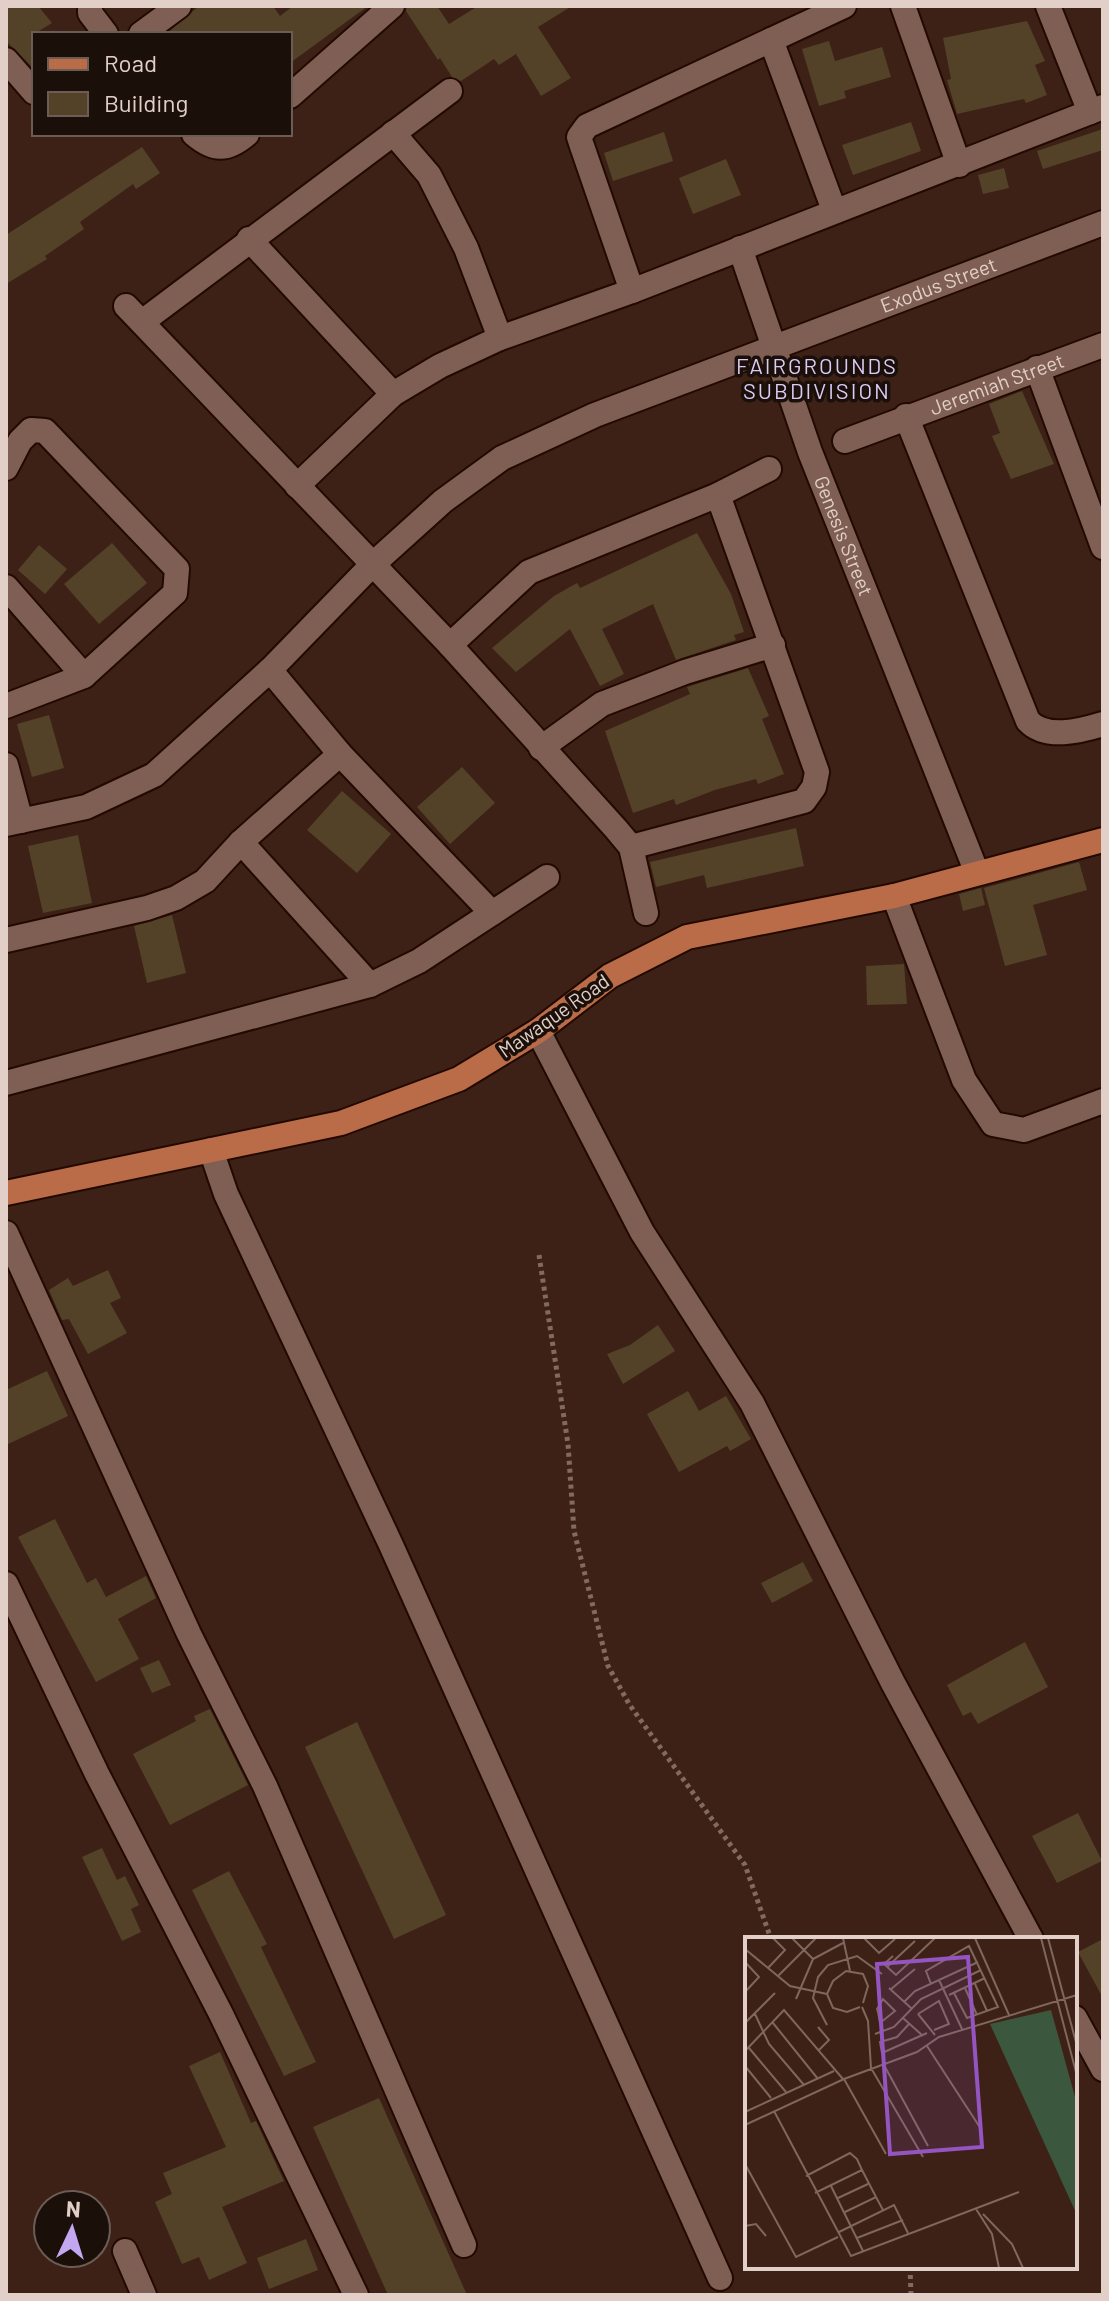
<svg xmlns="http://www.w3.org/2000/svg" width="1109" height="2301" font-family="Barlow,sans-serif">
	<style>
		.building { fill: #534228 }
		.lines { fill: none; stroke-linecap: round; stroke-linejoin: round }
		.minor-casing { stroke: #220a02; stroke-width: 28 }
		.major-casing { stroke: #220a02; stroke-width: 28 }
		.path { stroke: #826a60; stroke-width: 5; stroke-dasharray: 4 4; stroke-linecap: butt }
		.minor { stroke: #7f5f53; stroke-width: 24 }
		.major { stroke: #ba6c49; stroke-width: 24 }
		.labels { text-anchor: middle; stroke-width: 7; stroke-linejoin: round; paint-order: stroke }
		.street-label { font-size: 20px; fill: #e2d0c8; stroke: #1b0f0a }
		.neighbourhood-label { font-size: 22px; letter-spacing: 2px; fill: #dbcbf5; stroke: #1b0f0a }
		.inset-road { fill: none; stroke: #7f675d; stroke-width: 2 }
		.view { fill: #9555c1; fill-opacity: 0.15; stroke: #9555c1; stroke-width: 4 }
		.inset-edge { fill: none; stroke: #e2d0c8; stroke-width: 4 }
	</style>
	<rect width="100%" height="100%" fill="#3d2116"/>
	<g class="building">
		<path d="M6,6H38L52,23L34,34V69L6,41Z"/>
		<path d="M199,6H273L280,16L293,6H368L290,63V34H166Z"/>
		<path d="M407,6H437L449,24L478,6H572L538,27L571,78L541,96L516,54L499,65L494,59L461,81L452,77L440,58L438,60L406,11Z"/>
		<path d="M1027,21L1045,61L1035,65L1047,95L1026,103L1024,99L957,114L947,80L951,79L943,38Z"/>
		<path d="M829,41L835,61L882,47L891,77L844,91L846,98L819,106L802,49Z"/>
		<path d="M911,122L921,151L853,175L842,145Z"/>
		<path d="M1103,129V150L1043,169L1037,151Z"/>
		<path d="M664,132L673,161L613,181L604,153Z"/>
		<path d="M142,147L160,173L136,189L133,184L80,222L84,229L45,256L47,259L6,284V235Z"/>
		<path d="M726,159L741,195L693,214L679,178Z"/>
		<path d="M1004,168L1009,188L983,194L978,175Z"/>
		<path d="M1022,391L1054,464L1011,479L992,436L1000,433L989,404Z"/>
		<path d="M697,533L731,594L744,632L734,635L736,640L676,660L653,604L602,629L624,674L600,686L570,629L516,672L492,648L554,596L577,583L580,588Z"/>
		<path d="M112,543L147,583L99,624L64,584Z"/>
		<path d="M39,545L67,569L45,594L18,570Z"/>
		<path d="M748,668L769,716L762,719L784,774L758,784L756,779L715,790L676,805L674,799L633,813L605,731L690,694L687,687Z"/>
		<path d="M49,715L64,768L32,777L17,724Z"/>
		<path d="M462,767L495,803L450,844L417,807Z"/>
		<path d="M342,791L391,834L357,873L307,830Z"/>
		<path d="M796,828L804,866L707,888L704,875L656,887L650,862Z"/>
		<path d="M78,835L92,903L43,913L28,846Z"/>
		<path d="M1079,862L1087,890L1033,905L1047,955L1005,966L984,888Z"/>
		<path d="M981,888L985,905L963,911L959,894Z"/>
		<path d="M172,915L186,973L147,983L134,926Z"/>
		<path d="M904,964L907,1004L867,1005L866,966Z"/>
		<path d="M108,1270L121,1298L110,1303L127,1333L88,1354L69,1319L62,1320L49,1290L68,1278L73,1286Z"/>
		<path d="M658,1325L675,1351L623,1384L607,1354L630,1345Z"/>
		<path d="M47,1371L68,1416L6,1445V1390Z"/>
		<path d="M688,1391L699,1411L726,1396L751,1439L730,1451L727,1446L679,1472L647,1414Z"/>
		<path d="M55,1519L87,1583L96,1578L106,1597L146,1576L156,1598L118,1619L139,1659L96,1682L18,1537Z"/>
		<path d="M803,1562L813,1581L772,1603L761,1583Z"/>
		<path d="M1025,1642L1048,1687L978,1724L971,1712L963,1716L947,1685Z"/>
		<path d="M159,1660L171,1685L152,1693L140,1668Z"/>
		<path d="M210,1709L248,1785L170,1825L133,1754L196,1721L194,1716Z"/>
		<path d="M357,1722L446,1915L394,1939L305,1747Z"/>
		<path d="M1078,1813L1102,1861L1057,1883L1032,1836Z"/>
		<path d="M102,1848L117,1880L125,1876L139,1905L131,1909L141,1932L122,1941L82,1857Z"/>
		<path d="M229,1871L267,1944L261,1947L316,2062L284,2076L192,1890Z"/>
		<path d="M1103,1939V1998L1078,1952Z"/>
		<path d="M220,2052L251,2123L256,2121L284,2181L222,2207L247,2263L209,2280L199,2257L182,2264L155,2202L172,2194L163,2173L226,2147L189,2066Z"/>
		<path d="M379,2098L467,2295H388L313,2127Z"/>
		<path d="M306,2239L318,2270L269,2289L257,2258Z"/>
	</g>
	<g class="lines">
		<g class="minor-casing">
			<g id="minor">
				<path d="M90,6V13L106,34"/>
				<path d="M903,6L959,165"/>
				<path d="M1048,6L1090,112"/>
				<path d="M141,34L179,6"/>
				<path d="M771,40L834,210"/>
				<path d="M6,60L34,92"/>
				<path d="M290,96L392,6"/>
				<path d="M393,133L429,175L466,248L500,338"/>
				<path d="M194,134C214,151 227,151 247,134"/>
				<path d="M249,239L393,394"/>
				<path id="s1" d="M740,248L810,452L977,873"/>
				<path d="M632,291L582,146L579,137L587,126L844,6"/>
				<path d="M126,306L450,645L616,829L631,847L646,913"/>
				<path d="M142,322L450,91"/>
				<path d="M1037,368L1103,547"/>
				<path d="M906,416L1028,721C1046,740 1080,731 1103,724"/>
				<path id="s2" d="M845,441L1103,345"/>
				<path d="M6,468L20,441L31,430L45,431L177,569L175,593L84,676L6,706"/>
				<path d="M297,486L393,394L440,366L500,338L632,291L1103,107"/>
				<path d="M718,495L769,469"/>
				<path d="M6,587L84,676"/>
				<path d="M450,645L529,572L718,495L817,772L814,787L804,801L631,847"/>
				<path d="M270,670L340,754L492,913"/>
				<path d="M541,748L602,704L685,672L773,645"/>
				<path d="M6,765L21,821"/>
				<path id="s3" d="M6,824L86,807L154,775L270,670L371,566L443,501L502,458L595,415L1103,223"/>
				<path d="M241,842L370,985"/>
				<path d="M894,896L964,1080L993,1124L1024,1130L1103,1101"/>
				<path d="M6,940L147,908L176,898L205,881L241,842L340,754"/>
				<path d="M538,1031L642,1232L752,1403L893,1683L1031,1939"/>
				<path d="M6,1083L370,985L419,961L547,877"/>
				<path d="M211,1150L226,1194L391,1545L720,2278"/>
				<path d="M6,1233L189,1634L265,1786L464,2245"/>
				<path d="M6,1584L97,1774L221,2014L356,2295"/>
				<path d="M1075,2018L1103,2069"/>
				<path d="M125,2251L144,2295"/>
			</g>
		</g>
		<g class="major-casing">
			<path id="major" d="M6,1193L341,1123L459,1079L538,1031L610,976L687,937L894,896L1103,840"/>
		</g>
		<g class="path">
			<path d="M539,1255L568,1444L574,1531L608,1666L629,1704L745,1865L771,1939"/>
			<path d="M910,2267L911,2295"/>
		</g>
		<use href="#minor" class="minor"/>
		<use href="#major" class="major"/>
	</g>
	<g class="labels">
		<g class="street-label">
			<text dy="7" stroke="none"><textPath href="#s3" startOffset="1098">Exodus Street</textPath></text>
			<text dy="7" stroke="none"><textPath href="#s2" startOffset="162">Jeremiah Street</textPath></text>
			<text dy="7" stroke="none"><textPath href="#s1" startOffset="306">Genesis Street</textPath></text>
			<text transform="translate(554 1016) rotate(-35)" y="7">Mawaque Road</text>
		</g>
		<g class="neighbourhood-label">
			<text x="817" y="374">FAIRGROUNDS<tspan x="817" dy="25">SUBDIVISION</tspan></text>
		</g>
	</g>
	<g transform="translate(745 1937)">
		<rect width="332" height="332" fill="#3d2116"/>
		<path d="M306,73L332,167V278L245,87Z" fill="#3b583e"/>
		<path class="inset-road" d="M47,1L68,22M98,1L105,34M119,1L134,16L150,2M230,1L264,78M296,1L332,139M303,1L332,109M0,12L45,49L82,57M148,19L139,27L151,38L190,1M0,25L14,40L0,55M142,30L170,4M23,31L40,13L28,1M33,39L71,1M194,43L217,92M186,47L181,34L224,9L253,70L222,81L209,56M230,47L242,74M144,51L166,71M220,51L232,78M145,53L170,32M204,58L240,41M51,62L68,22L98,6M159,65L170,54L233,25M115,70L102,75L88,71L82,57L88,44L101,34L118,37L123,49L118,66M117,70L123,84L126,131L178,220M10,77L24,107L59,148M173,77L194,64L204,87L189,93M173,77L190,98M158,81L178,99M0,86L30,56M28,86L73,142M135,86L150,74L138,62L132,72L133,75L135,86L138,94M164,87L152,100L135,105L137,116L182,96M82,88L68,61L73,40L83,28L112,19L137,37M130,97L149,90L176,62L236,33M182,109L236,192M4,111L41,155M0,114L39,73L98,142M73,114L84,103L73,90M139,128L183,209M0,129L26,161M99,142L141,217M29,174L106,319L274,255M0,175L89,134M0,188L99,142L172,115L194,100L332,58M0,227L51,320L93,300M117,233L131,260M61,239L105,216L112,222L117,233L70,256M86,249L118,314M93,261L123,247M231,272L247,297L254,331M100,275L131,260L138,273M238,277L267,307L278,331M0,289L11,287L21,299M94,295L149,268L163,296M112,301L158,283"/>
		<path class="view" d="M223,20L237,210L145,217L132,27Z"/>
		<rect width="332" height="332" class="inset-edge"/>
	</g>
	<rect width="1109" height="2301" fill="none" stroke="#e2d0c8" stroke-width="16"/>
	<rect x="32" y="32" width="260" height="104" fill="#1b0f0a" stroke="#6b5c56" stroke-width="2"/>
	<rect x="48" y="58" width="40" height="12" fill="#ba6c49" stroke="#6b5c56" stroke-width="2"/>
	<text x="104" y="72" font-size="24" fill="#e2d0c8">Road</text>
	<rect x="48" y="92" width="40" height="24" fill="#534228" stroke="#6b5c56" stroke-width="2"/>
	<text x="104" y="112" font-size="24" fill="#e2d0c8">Building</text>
	<g transform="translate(72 2229) rotate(4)"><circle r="38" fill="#1b0f0a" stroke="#6b5c56" stroke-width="2"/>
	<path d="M0-6L14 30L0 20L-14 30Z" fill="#c4a7f1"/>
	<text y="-12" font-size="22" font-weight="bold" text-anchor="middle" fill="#e2d0c8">N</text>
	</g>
</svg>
